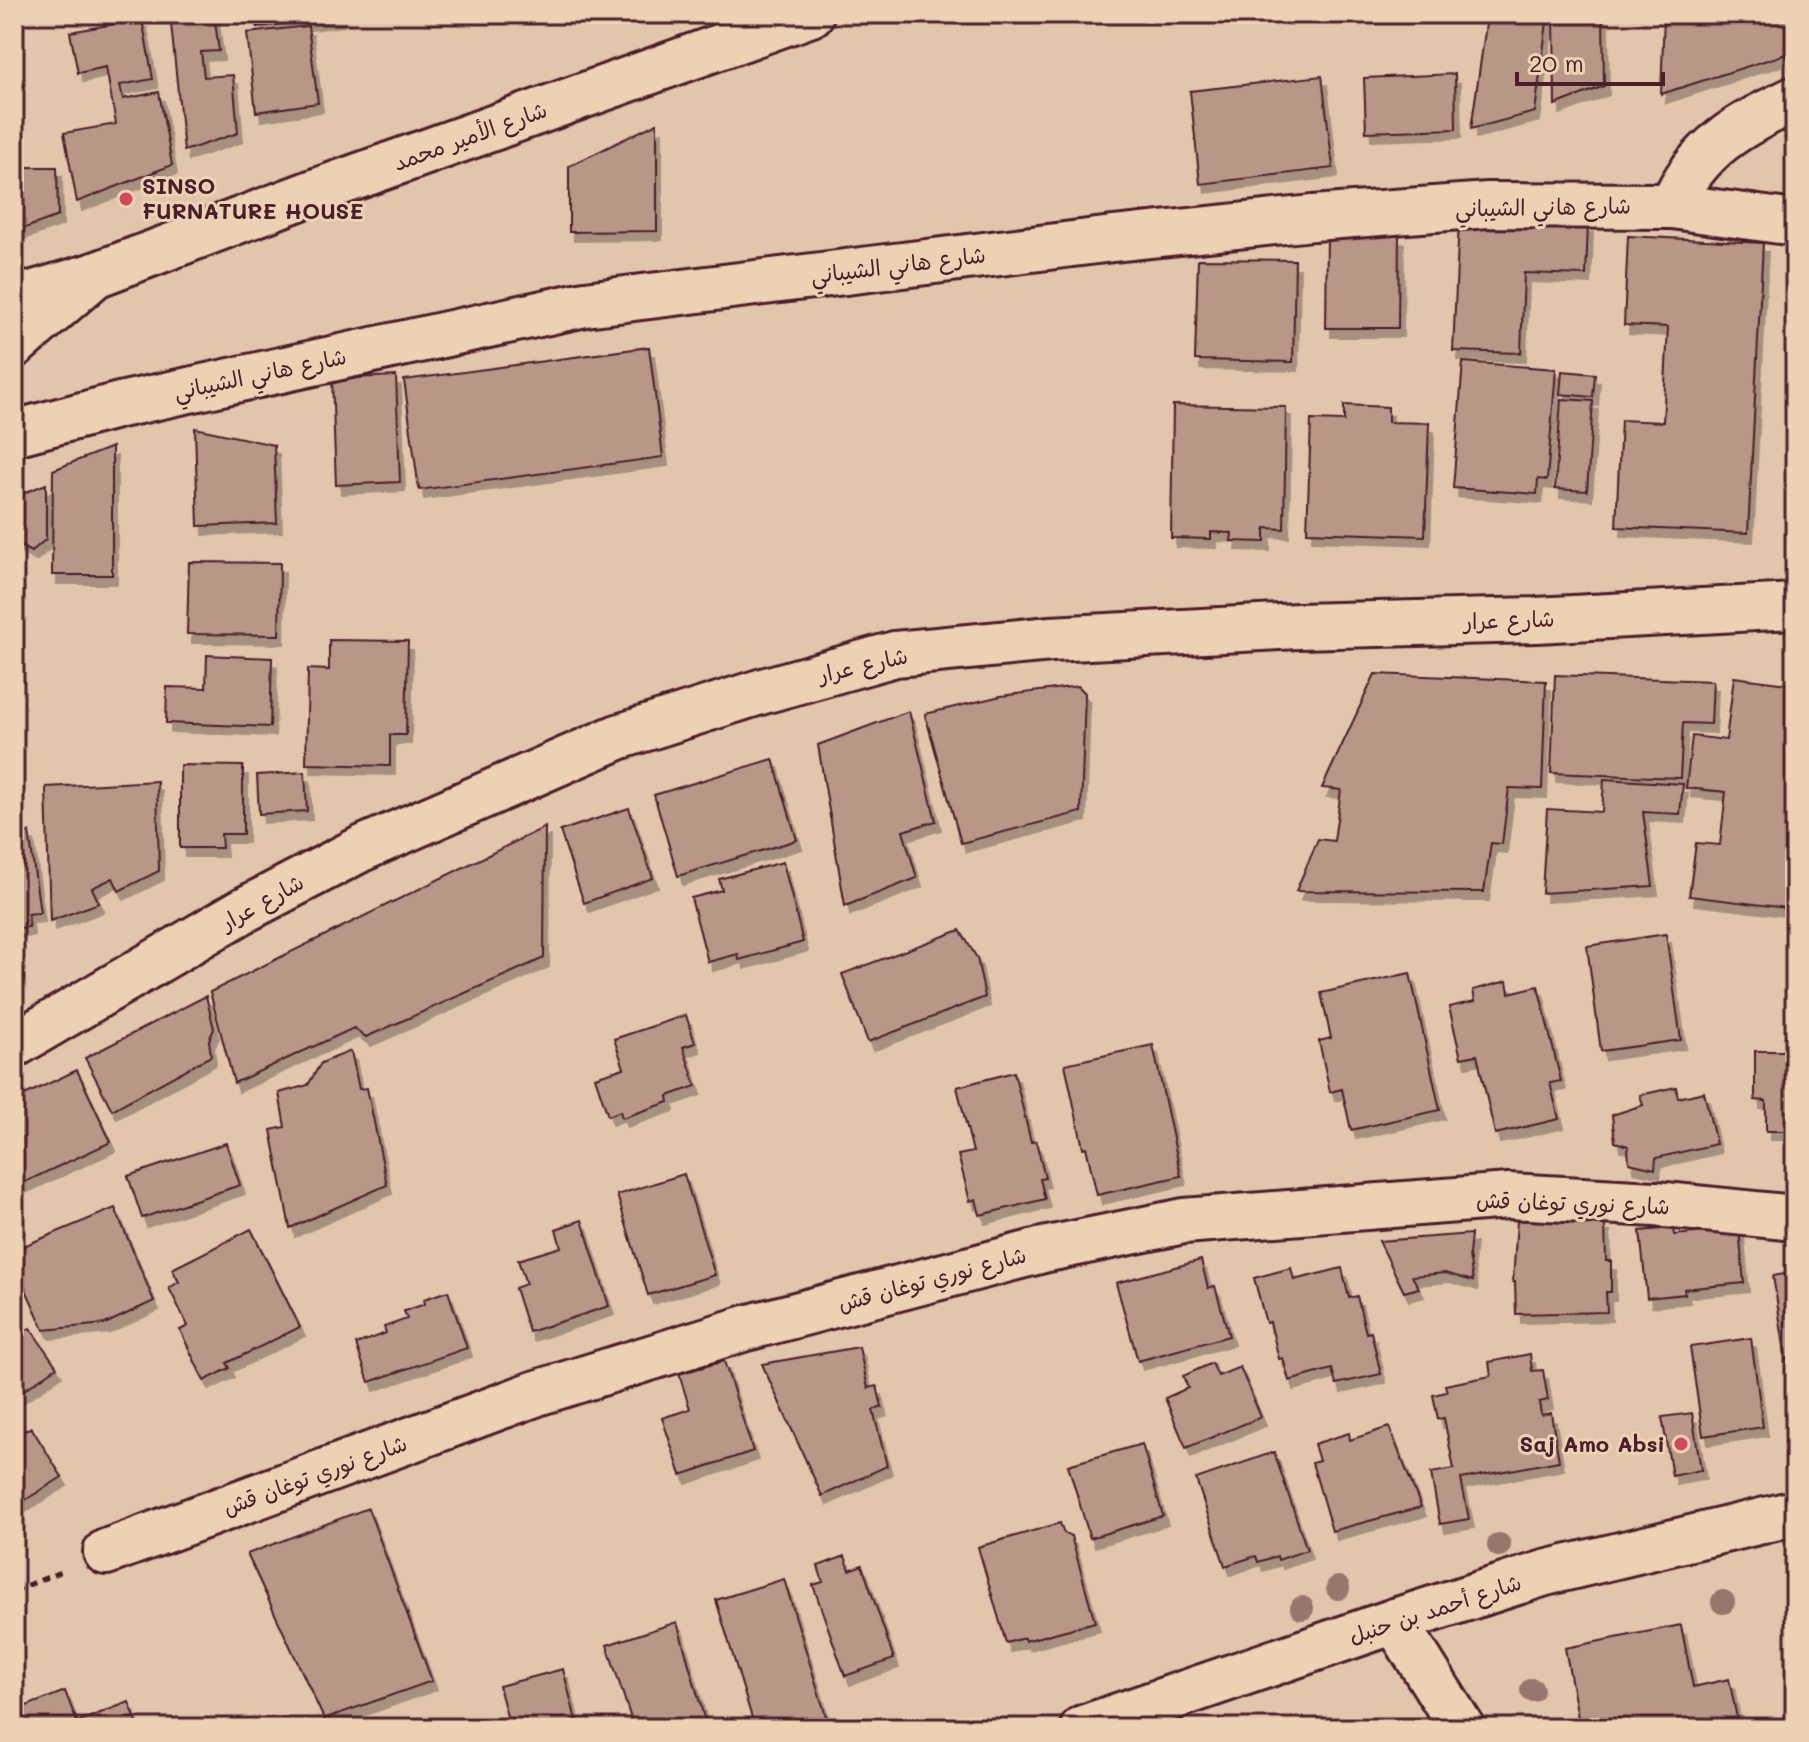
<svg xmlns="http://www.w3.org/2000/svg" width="1809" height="1742" font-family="Mali,'Playpen Sans Arabic',sans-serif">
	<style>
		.building { fill: #b89787; stroke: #4a1f2b; stroke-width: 2; filter: url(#shadow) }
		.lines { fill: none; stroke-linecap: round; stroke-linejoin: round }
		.street-casing { stroke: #4a1f2b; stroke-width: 50 }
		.secondary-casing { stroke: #4a1f2b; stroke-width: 50 }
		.path { stroke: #4a1f2b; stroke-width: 5; stroke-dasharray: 8 6; stroke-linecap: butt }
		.street { stroke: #ecd1b3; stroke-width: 44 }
		.secondary { stroke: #ecd1b3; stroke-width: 44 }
		.tree { fill: #99766d }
		.poi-dot { fill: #d1495b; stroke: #ecd1b3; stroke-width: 3 }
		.labels { text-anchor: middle; stroke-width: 6; stroke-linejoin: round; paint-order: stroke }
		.street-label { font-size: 22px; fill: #4a1f2b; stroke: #ecd1b3 }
		.poi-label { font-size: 22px; font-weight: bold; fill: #4a1f2b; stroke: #ecd1b3; text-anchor: start }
	</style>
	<defs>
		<filter id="shadow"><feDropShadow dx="5" dy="9" stdDeviation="0" flood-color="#0004"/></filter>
	</defs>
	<rect width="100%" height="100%" fill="#e2c6ab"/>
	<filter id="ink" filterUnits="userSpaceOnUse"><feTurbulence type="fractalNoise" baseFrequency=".0125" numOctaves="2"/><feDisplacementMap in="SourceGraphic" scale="16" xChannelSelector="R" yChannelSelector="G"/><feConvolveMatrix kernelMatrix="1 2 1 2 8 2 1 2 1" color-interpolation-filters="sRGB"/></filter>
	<g filter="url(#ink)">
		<g class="building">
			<path d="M170,14H214L219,51L201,52L204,77L233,75L238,133L184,151Z"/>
			<path d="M258,14H339V17L257,27Z"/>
			<path d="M1500,14H1545L1547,22L1535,112L1471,129L1487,17Z"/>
			<path d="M1554,14H1603L1604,86L1555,105Z"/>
			<path d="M1664,14H1795V51L1661,94Z"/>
			<path d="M142,19L153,79L120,85L123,99L159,92L172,165L77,202L64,133L116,124L106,67L78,73L70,32Z"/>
			<path d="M308,26L318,103L256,112L247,33Z"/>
			<path d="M1455,74L1456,129L1366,132L1364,78Z"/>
			<path d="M1322,76L1333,168L1200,184L1190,91Z"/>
			<path d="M657,123V231L569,232V166Z"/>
			<path d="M1795,124V140L1779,129Z"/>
			<path d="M14,167H57L58,216L14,232Z"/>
			<path d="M1459,220L1588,224L1586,275L1524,273L1521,353L1453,351Z"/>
			<path d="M1327,234L1399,235L1398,328H1326Z"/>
			<path d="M1628,236L1763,243L1748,533L1616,527L1621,420L1663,422L1668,327L1624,325Z"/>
			<path d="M1198,259L1295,260L1293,362L1195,360Z"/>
			<path d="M1794,263H1795V524H1790Z"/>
			<path d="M649,347L663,457L419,490L404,380Z"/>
			<path d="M1463,362L1556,369L1547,480L1538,479L1537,494L1453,488Z"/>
			<path d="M1562,371L1595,374L1593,397L1560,394Z"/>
			<path d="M396,376L400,482L336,485L332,379Z"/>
			<path d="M1561,399L1593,401L1587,491L1555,489Z"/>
			<path d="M1173,405L1286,407L1284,529L1265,528V542L1231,541L1232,533L1211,532V539L1171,538Z"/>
			<path d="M1344,405L1388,407V422L1429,423L1425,536L1307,532L1311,420L1344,421Z"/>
			<path d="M195,428L274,445L277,523L198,526Z"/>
			<path d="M112,447V575H52L53,470Z"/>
			<path d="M46,484V539L31,552L14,543V497Z"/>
			<path d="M189,562L280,563L279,635L187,634Z"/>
			<path d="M329,640L408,641L406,735H390V766L306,764L308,669L329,670Z"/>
			<path d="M207,655L272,658L270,727L166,723L167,687L206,688Z"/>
			<path d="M1375,674L1546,681L1542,789L1509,788L1502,844L1491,843L1484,892L1296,891L1318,839L1334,841L1341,790L1322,788Z"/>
			<path d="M1555,675L1713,681L1711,724L1683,723L1680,778L1551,773Z"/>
			<path d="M1734,677L1795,685V909L1689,896L1696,843L1720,845L1726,792L1686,788L1692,736L1726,740Z"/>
			<path d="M1078,686L1085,693L1081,812L961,843L925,714L1001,696Z"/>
			<path d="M909,711L936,821L903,831L917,878L845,906L818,745Z"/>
			<path d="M773,759L797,840L678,876L654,795Z"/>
			<path d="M180,765L243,766V834H221L222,848H180Z"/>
			<path d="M305,772L307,811L259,814L257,775Z"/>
			<path d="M1604,779L1683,784L1680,814L1643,812L1653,886L1542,893L1547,809L1602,812Z"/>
			<path d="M157,781L159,871L119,891L113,878L92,888L99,903L50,921L46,787Z"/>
			<path d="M629,808L653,878L584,903L560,831Z"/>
			<path d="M545,827L544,958L366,1037L354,1028L234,1083L210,992Z"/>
			<path d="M29,832L40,913L28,914L29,927L14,929V834Z"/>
			<path d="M783,862L803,942L739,960L738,954L708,962L691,898L722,890L719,879Z"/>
			<path d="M960,930L977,958L985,997L868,1042L842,974Z"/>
			<path d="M1666,934L1681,1040L1601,1051L1587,946Z"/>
			<path d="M1410,973L1440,1110L1351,1130L1342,1089L1330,1092L1319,1041L1331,1038L1321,993Z"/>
			<path d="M1507,981L1509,993L1538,986L1561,1081L1550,1083L1559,1119L1495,1134L1477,1055L1461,1058L1449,1007L1475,1001L1473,990Z"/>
			<path d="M206,996L214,1029L209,1040L211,1056L112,1110L85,1058Z"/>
			<path d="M686,1015L695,1043L683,1047L696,1086L668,1096L669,1102L622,1118L620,1111L608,1116L595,1077L624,1068L614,1039Z"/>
			<path d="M1153,1045L1181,1176L1097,1195L1086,1147L1083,1148L1065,1064Z"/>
			<path d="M351,1051L359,1089L367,1088L387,1185L290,1228L271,1130L285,1127L279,1093L308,1085L321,1063Z"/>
			<path d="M1755,1051H1795V1131H1766V1101L1755,1100Z"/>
			<path d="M77,1070L111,1142L14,1187V1100Z"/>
			<path d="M1014,1072L1031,1142L1036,1141L1045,1178L1040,1179L1045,1199L980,1215L976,1199L970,1201L958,1155L973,1152L957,1087Z"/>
			<path d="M1676,1087L1678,1098L1704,1092L1716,1144L1656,1158L1655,1169L1629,1163L1628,1146L1615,1142L1612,1115L1643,1105L1640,1095Z"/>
			<path d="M226,1143L240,1185L142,1218L128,1176Z"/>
			<path d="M684,1174L715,1275L648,1295L617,1195Z"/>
			<path d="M115,1208L154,1301L105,1324L44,1330L14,1263V1250Z"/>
			<path d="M582,1220L609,1306L529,1332L515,1288L526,1284L518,1260L561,1247L556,1229Z"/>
			<path d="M1517,1220L1605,1223L1606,1261H1611V1292H1606L1607,1312L1516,1314L1515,1282H1513Z"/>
			<path d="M1673,1228L1674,1235L1739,1229L1744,1283L1684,1289L1685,1294L1647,1298L1640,1231Z"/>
			<path d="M251,1229L300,1327L227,1363L230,1368L204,1381L180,1330L188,1326L169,1288L179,1282L172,1269Z"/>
			<path d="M1471,1234L1469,1255L1473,1281L1445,1273L1412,1276L1419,1288L1404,1292L1379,1241Z"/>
			<path d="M1201,1260L1208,1288L1215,1286L1229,1336L1138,1361L1116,1283Z"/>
			<path d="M1291,1268L1294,1280L1342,1268L1349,1298L1357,1296L1366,1333L1371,1332L1381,1374L1336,1384L1332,1369L1289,1381L1283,1358L1279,1359L1270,1322L1266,1323L1254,1278Z"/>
			<path d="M1795,1272V1390H1794L1786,1359L1773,1276Z"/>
			<path d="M448,1291L467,1348L369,1382L356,1344L386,1333L384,1327L407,1319L404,1311L425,1304L424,1299Z"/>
			<path d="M30,1328L57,1367L14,1397V1338Z"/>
			<path d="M1751,1338L1763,1427L1703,1436L1690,1347Z"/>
			<path d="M859,1347L868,1388L877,1386L882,1407L873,1410L887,1466L822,1496L762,1364Z"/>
			<path d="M1530,1354L1532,1371L1543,1370L1548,1400L1539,1402L1541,1415L1551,1413L1559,1461L1461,1479L1469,1519L1440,1524L1431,1473L1454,1469L1444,1418L1438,1419L1433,1395L1447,1392L1445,1385L1491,1376L1489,1362Z"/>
			<path d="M724,1361L753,1451L681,1475L662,1418L690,1409L679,1374Z"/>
			<path d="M1212,1363L1218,1376L1240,1367L1261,1417L1186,1448L1165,1398L1188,1388L1183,1376Z"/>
			<path d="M1692,1413L1701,1470L1672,1476L1662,1417Z"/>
			<path d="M31,1427L62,1477L14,1507V1438Z"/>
			<path d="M1389,1427L1421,1507L1332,1531L1312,1463L1319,1461L1314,1444L1349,1433L1350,1440Z"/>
			<path d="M1142,1444L1163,1516L1090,1538L1068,1465Z"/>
			<path d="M1274,1452L1307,1550L1278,1560L1277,1556L1258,1562L1256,1556L1225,1566L1196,1479Z"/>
			<path d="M368,1508L432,1681L324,1719L247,1554Z"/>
			<path d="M1060,1523L1064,1533L1071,1536L1095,1622L1025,1641L1024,1638L1006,1643L978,1547Z"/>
			<path d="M845,1556L850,1570L862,1565L894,1659L845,1676L813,1585L823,1582L818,1566Z"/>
			<path d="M784,1579L829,1726L822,1728H755L716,1600Z"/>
			<path d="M677,1622L707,1728H634L607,1645Z"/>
			<path d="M1681,1625L1693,1687L1729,1679L1739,1728H1580L1565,1648Z"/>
			<path d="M563,1669L578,1728H510L499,1686Z"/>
			<path d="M65,1691L77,1722L129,1702L139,1728H23L16,1710Z"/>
			<path d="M1363,1719L1367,1728H1343Z"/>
		</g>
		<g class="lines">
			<g class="street-casing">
				<g id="street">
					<path d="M1672,206C1697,147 1740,125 1795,99"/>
					<path d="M14,299L95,275"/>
					<path d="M106,1552L537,1393L746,1328L1043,1250L1184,1221L1509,1196L1655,1204L1795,1218"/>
					<path d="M1395,1621L1462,1728"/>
				</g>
			</g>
			<g class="secondary-casing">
				<g id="secondary">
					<path d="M14,345L95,275L314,192L811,14"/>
					<path d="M14,433L120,405L585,304L1113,239L1313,218L1488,205L1672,206L1795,223"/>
					<path d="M14,1045L244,910L361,849L618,737L763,691L895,654L1051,639L1298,626L1536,620L1795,606"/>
					<path d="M1083,1728L1395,1621L1545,1573L1795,1513"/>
				</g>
			</g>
			<path class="path" d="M14,1591L65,1570"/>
			<use href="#street" class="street"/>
			<use href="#secondary" class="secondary"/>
		</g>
		<g class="tree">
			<circle cx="1499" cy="1545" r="12"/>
			<circle cx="1338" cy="1588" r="12"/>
			<circle cx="1723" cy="1602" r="12"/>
			<circle cx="1302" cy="1608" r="12"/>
			<circle cx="1532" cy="1690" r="12"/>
		</g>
	</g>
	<g class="poi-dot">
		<circle cx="126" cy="199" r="8"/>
		<circle cx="1681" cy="1444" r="8"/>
	</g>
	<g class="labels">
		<g class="street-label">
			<text transform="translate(470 136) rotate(-20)" y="8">شارع الأمير محمد</text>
			<text transform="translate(1543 207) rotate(-1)" y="8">شارع هاني الشيباني</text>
			<text transform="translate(898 265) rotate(-7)" y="8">شارع هاني الشيباني</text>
			<text transform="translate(260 374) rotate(-12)" y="8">شارع هاني الشيباني</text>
			<text transform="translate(1509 620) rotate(-2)" y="8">شارع عرار</text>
			<text transform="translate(863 665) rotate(-13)" y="8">شارع عرار</text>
			<text transform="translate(262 902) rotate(-29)" y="8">شارع عرار</text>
			<text transform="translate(1573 1203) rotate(2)" y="8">شارع نوري توغان قش</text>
			<text transform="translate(932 1279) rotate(-15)" y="8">شارع نوري توغان قش</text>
			<text transform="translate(315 1475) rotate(-20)" y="8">شارع نوري توغان قش</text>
			<text transform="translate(1435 1609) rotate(-18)" y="8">شارع أحمد بن حنبل</text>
		</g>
		<g class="poi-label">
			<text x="142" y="194">SINSO<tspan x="142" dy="25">FURNATURE HOUSE</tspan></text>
			<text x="1665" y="1452" text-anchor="end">Saj Amo Absi</text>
		</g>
	</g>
	<rect width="1809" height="1742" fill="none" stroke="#ecd1b3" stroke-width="48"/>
	<rect x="24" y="24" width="1761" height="1694" fill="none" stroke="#4a1f2b" stroke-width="3" filter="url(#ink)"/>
	<path d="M1517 72v12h146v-12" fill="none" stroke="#4a1f2b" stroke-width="4"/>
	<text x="1529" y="72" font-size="24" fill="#4a1f2b" stroke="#ecd1b3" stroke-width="6" paint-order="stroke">20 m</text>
</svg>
